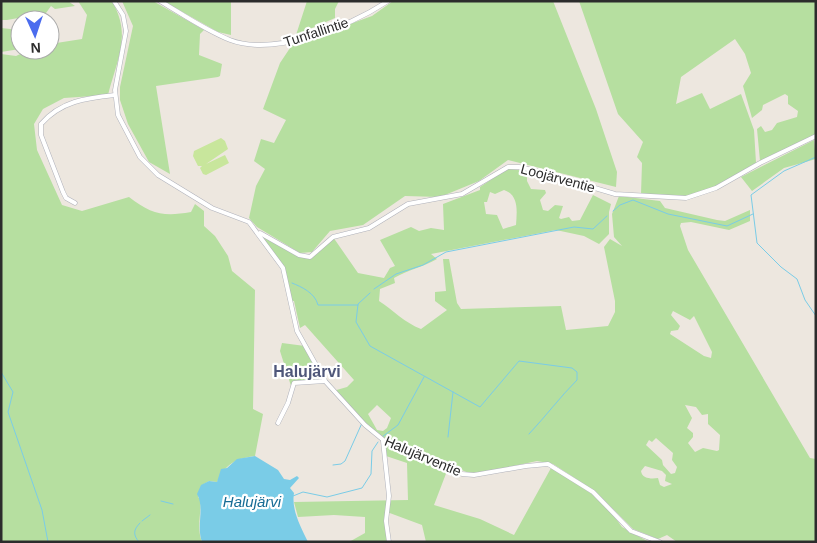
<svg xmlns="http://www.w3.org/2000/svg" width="817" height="543" font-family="Helvetica,sans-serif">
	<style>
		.green { fill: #b6dfa0; fill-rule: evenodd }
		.pitch { fill: #c8e69c }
		.water { fill: #7acce7 }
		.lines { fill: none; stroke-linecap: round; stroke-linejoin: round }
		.stream { stroke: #7acce7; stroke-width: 1 }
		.minor-casing { stroke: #b0b2bb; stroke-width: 5 }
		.minor { stroke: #fff; stroke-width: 4 }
		.labels { text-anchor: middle; stroke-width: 4.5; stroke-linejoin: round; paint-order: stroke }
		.street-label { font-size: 14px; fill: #2c2c2c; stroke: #fff }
		.water-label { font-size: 15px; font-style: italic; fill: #176c95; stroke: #fff }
		.quarter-label { font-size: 16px; font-weight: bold; fill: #4f577a; stroke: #fff }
	</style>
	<rect width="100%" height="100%" fill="#ede7df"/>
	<g class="green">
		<path d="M1,1H68L75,6L55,9L51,6L46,13L7,20H1Z"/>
		<path d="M78,1H112C132,36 117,59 108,95L64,98L43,109L34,124L37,150L62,205L82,211L129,197C151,214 163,217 191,212L195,204L204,211V226L215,236L228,256L232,271L255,290L253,409L263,414L255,456C234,459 226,464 217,482L209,481L204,484L198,497L200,499C202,513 196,527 202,542H1V54L16,56L29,50H50V44L82,39L87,15Z"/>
		<path d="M122,1H153L204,30L200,34L199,55L222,64L220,76L218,77L156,86L170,174L149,162L128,124L120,100V87L133,26Z"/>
		<path d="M163,1H231V35L218,32Z"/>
		<path d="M307,1H339L335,9V18L296,35Z"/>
		<path d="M393,1H553L596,109L617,172L616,187L508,160L479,181L440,197L405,196L363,225L330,231L312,252L300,253L257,227L249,218L256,186L265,169L254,161L261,139L274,143L286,120L263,109L280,63L292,45L372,16Z"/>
		<path d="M579,1H816V134L760,161L757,129L761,126L765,132L772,130L777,123L797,117L798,111L788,104V96L785,94L763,105L762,110L752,118L743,86L751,73L745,54L735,39L681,77L676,104L702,93L710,109L741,94L754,130L756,163C734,175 711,194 685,196C671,197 656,195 641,194L642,163L637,157L643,142L618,114Z"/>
		<path d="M1,28L20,30V49L1,52Z"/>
		<path d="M814,140L816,159L784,168L752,191L741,177Z"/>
		<path d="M507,169L527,171V181L531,189L545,190L546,193L540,200L543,210L548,211L555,205L563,206L559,218L561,219L569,217L572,221L580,220L593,195L611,204L609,212V234L599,244L584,236L556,230L431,254L437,259C423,267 408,270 394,278L395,283L380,289L379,301C393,310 405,323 421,329L447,310L435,301V292L446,291L443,259H449L457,303L461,309L561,306L566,330L608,326L615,312V301L604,247L610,239L622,246L614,237L612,214L619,196L660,201L665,208L717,220L725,221L750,210V221L729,230L691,222L681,223L680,226L688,250L810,458L816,459V542H677L667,535L658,539L633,529L595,491L553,464L537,461L486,472L469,473L384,439L369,428L333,391L347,387L354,380L305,325L300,328L294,301H290L283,268L257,232L299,255L310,257L333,237L358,273L384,278L390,268L395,266L380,240L411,227L419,231L431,228L444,230L443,204L480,190V187ZM504,190C519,195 517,211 516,225L503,229L497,215L486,214L484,202H487L490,192L495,194ZM673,311L690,320L694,316L712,352L711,358L704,356L670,334L671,331L678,330L680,326L671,315ZM377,405L391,418L387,428L383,431L377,430L368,414ZM685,405L696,407L702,415L708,414V424L720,435L719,450L717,451L703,448L695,452L688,443L693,437V433L687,428L692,418ZM656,438L673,453L672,460L677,467L675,473L671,474L663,465L662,460L646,445L649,440L652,442ZM645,466L662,471L666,475L665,481L672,484L664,487L660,485L658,478C652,479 642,479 641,471Z"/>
		<path d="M282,343L305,346L325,381L299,382L291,386L280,351Z"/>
		<path d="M385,444L447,471L434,505L480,519L514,535L551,468L592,494L606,505L622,527L649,542H426L422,525L387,512L389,542H349L365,533V517L334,515L298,517L294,502L408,500L407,463L386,456Z"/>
	</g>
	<path class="pitch" d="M221,138L225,141L228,149L206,164L225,155L229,163L206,175L203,174L200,168L202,166H198L193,156L194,151Z"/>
	<path class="water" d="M255,456L278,470L284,479L290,480L297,476L299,478L290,488L294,493C291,510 301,527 308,542H202C196,526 205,508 197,494L201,485L209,481L217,482L221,469L227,468L237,459Z"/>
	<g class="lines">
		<g class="stream">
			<path d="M816,157L784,171L751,195L757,243L781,267L797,279L805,300L816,316"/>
			<path d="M613,211L620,205L633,200L668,214L727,226L753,214"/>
			<path d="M292,283C302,287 315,293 318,305H358"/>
			<path d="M374,289L396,274L423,265L446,252L574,227L593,229L607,216"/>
			<path d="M370,293L358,304L356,322L370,346L480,407L519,361L572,368L577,372V380C560,397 546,416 529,434"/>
			<path d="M1,372L13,392L8,412L42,510L48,542"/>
			<path d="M382,437L398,425L424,377"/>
			<path d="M448,437L453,392"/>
			<path d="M333,465L341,464L345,461L362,423"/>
			<path d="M293,496L303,492L327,497L362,488L371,474L372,451L378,442"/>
			<path d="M161,501L173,504"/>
			<path d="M142,521L150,515"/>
			<path d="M139,542C133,535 133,530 140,523"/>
		</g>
		<g class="minor-casing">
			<g id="minor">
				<path d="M114,1L123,15L126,31L115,90L118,115L140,157L158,175L212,208L249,222L283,268L297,331L325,381L365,425L387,443L462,474L474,475L526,466L548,464L593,492L631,531L660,542"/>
				<path d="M160,1C182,14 205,30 230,40C275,57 350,26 388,1"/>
				<path d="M75,203L66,198L63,192L41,135V124C61,101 86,98 115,95"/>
				<path d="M260,233L299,255L310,257L333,237L369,228L408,204L462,194L508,167H519L541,172L615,194L686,198L716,188L760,163L816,136"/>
				<path d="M278,423L288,403L294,383L325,381"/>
				<path d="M383,441L389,496L386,521L389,542"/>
			</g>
		</g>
		<use href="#minor" class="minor"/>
	</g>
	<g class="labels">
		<g class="street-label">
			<text transform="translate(316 32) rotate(-18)" y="5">Tunfallintie</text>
			<text transform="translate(558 178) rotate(15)" y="5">Loojärventie</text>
			<text transform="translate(423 456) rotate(23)" y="5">Halujärventie</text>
		</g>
		<g class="water-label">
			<text x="252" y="507">Halujärvi</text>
		</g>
		<g class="quarter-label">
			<text x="307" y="377">Halujärvi</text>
		</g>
	</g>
	<rect width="817" height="543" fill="none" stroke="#2c2c2c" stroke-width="5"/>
	<g transform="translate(35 35) rotate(177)"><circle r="24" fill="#ffffff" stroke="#ababab"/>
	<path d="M0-4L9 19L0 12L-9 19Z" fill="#4b6cee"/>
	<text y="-8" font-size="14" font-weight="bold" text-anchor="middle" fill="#2c2c2c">N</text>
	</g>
</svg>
